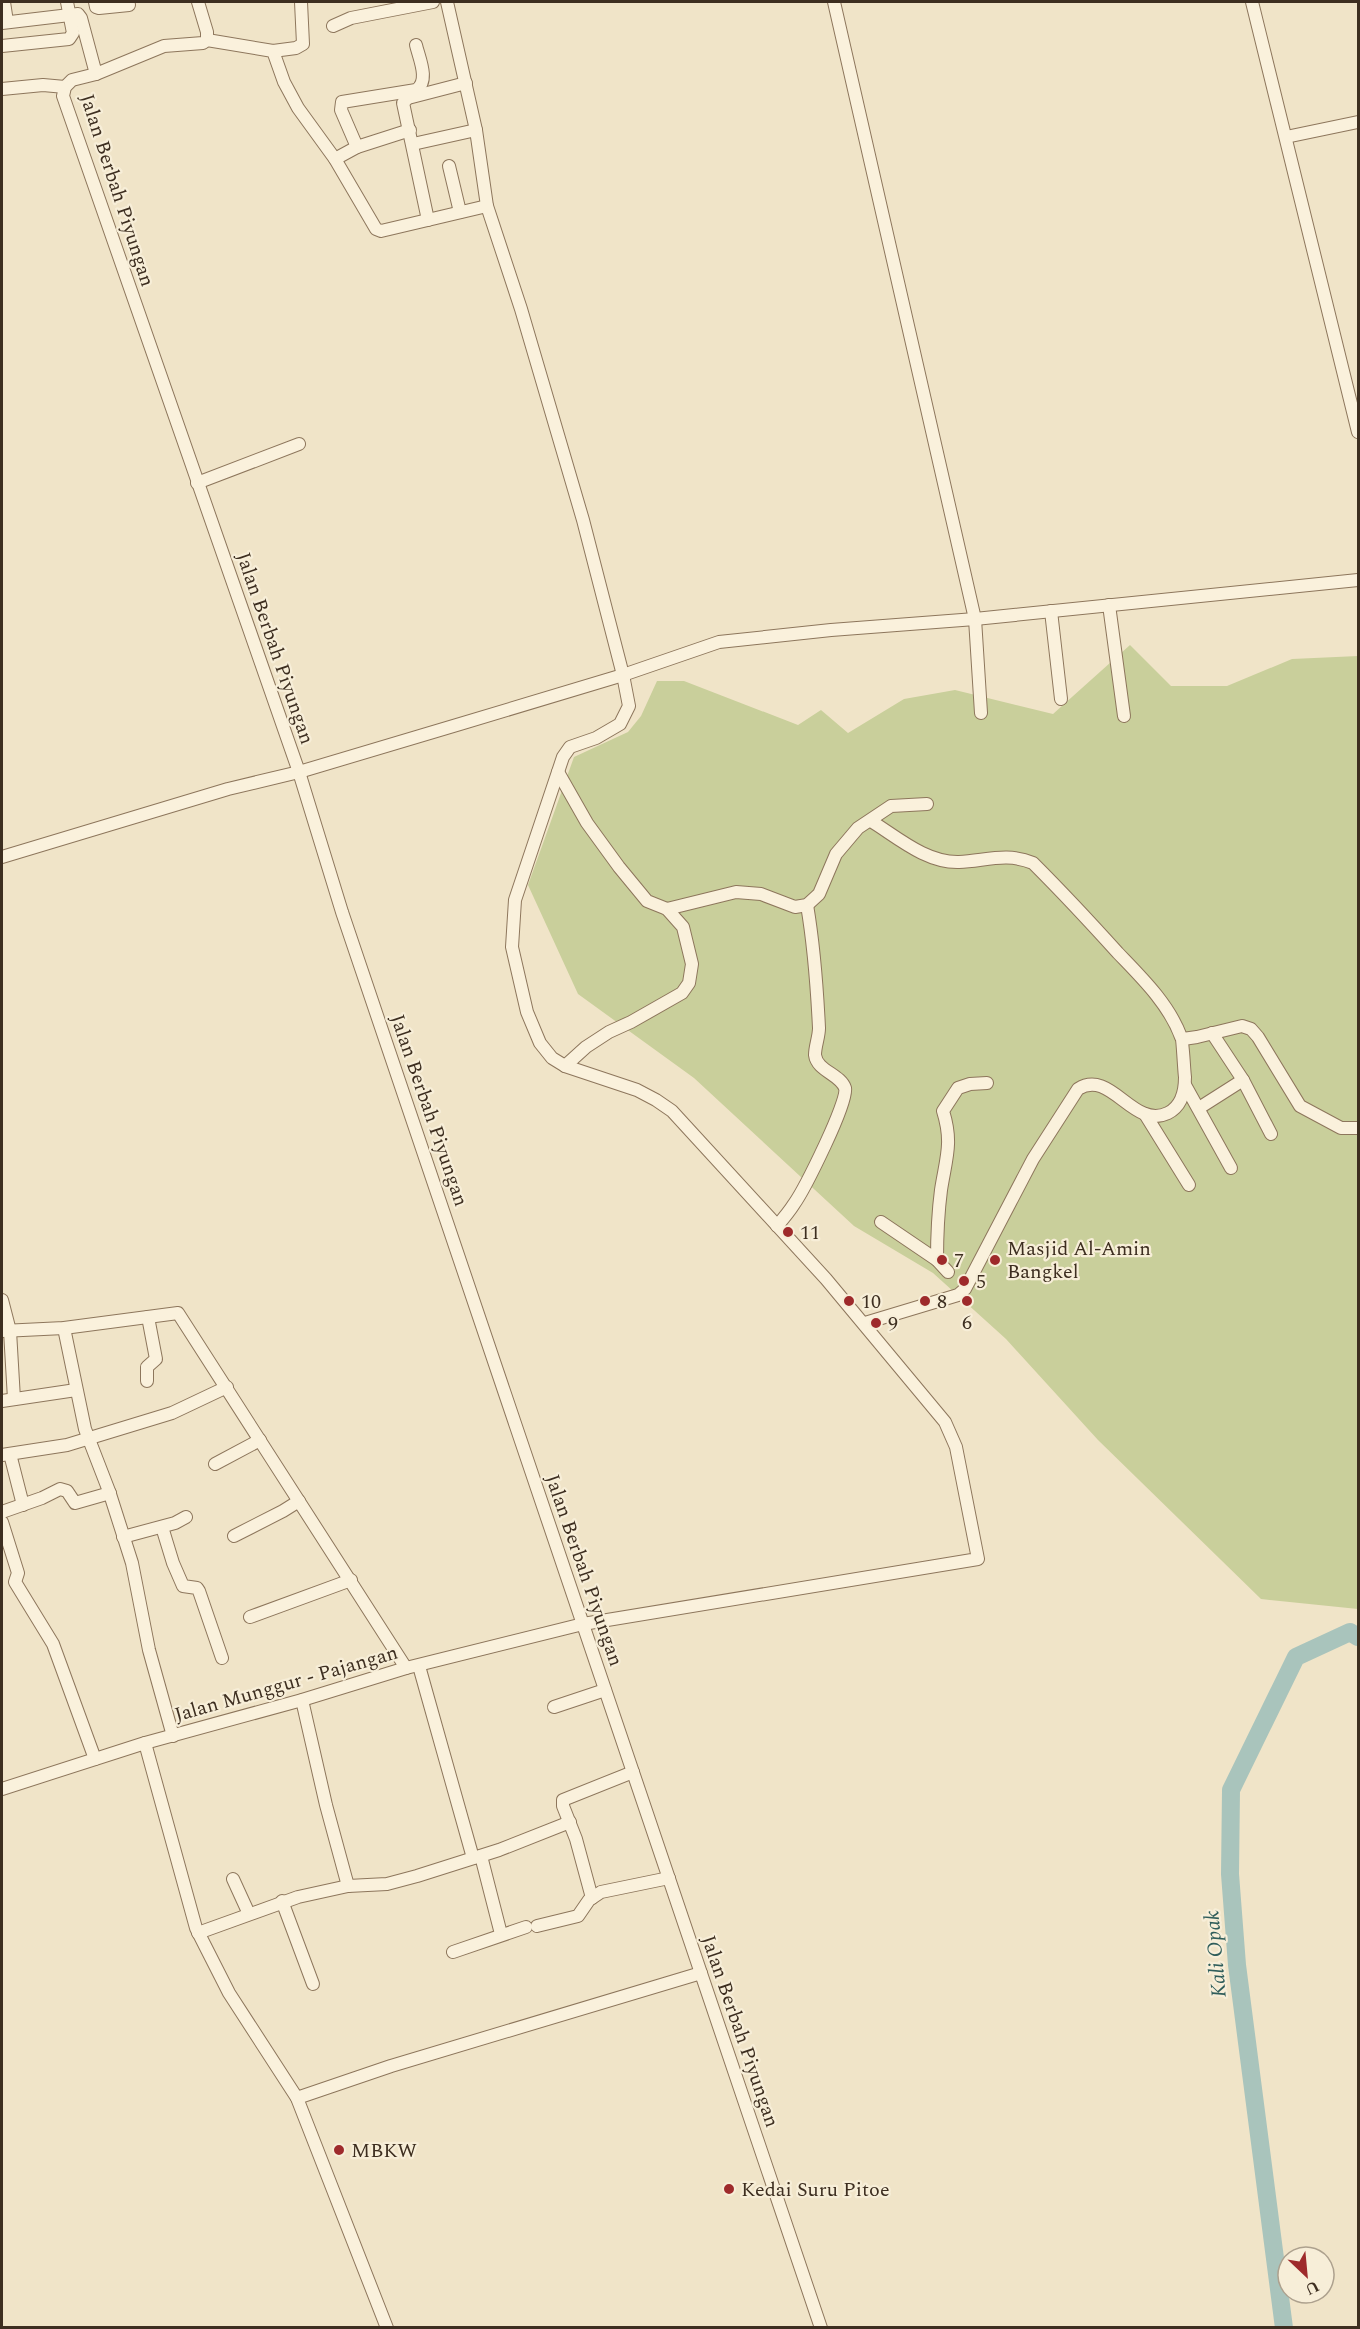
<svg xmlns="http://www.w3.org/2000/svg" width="1360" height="2329" font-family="Spectral,serif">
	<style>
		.green { fill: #c9cf9b }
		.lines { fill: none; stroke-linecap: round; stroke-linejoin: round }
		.river { stroke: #a9c4bc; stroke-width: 18 }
		.minor-casing { stroke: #8d765c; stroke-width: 14 }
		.minor { stroke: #faf1dc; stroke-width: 12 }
		.poi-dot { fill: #9e2a2b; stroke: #f7eed8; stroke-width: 2 }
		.labels { text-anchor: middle; stroke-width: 4.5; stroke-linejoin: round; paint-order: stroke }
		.street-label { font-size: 20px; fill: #3d2e20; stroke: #f7eed8 }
		.poi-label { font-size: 20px; fill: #3d2e20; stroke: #f7eed8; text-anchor: start }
		.water-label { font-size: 21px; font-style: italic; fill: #2f5d5a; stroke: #f7eed8 }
	</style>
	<rect width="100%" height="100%" fill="#f0e4c8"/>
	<path class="green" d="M1130,645L1171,686H1227L1292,659L1358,656V1609L1261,1599L1098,1440L1006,1339L933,1273L854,1226L694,1078L578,994L528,885L574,757L628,732L641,716L657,681H684L798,725L821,710L848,733L904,699L955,690L1053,714Z"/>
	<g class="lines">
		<path class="river" d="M1284,2328L1237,1965L1230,1874L1231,1790L1296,1657L1350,1632L1358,1637"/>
		<g class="minor-casing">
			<g id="minor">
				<path d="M4,2L7,22"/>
				<path d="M95,2L96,7L99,8L129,5L128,2"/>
				<path d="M198,2L207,32V40L203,43L164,46L96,74L72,80L65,87L63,96L299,772L342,912L821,2328"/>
				<path d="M834,2L975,619L981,713"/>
				<path d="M1252,2L1358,432"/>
				<path d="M2,23L78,14L81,18L96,74"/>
				<path d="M333,26L351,18L433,2"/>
				<path d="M207,40L273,51L284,82L298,108L335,159L376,229L381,231L487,206"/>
				<path d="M2,46L69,39L73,33L67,2"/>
				<path d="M273,51L296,48L303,44L301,2"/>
				<path d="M2,89L43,85L65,87"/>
				<path d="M1286,137L1358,122"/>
				<path d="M413,144L476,130"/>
				<path d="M357,147L341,110L342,102L416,90C430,81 419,58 416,45"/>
				<path d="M335,159L357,147L410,130"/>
				<path d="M449,166L460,212"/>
				<path d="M428,220L403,103L408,98L466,83"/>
				<path d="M197,483L299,444"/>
				<path d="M1109,605L1124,716"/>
				<path d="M1051,611L1061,699"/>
				<path d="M558,772L587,823L619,867L647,901L667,909L683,927L692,964L689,983L682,993L631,1022L609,1032L586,1047L565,1066"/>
				<path d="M2,857L228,789L299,772L460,724L623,675L719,642L831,630L975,619L1358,580"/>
				<path d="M667,909L736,892L761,894L795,907L807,905L819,894L836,854L858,828L891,806L927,804"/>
				<path d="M1212,1033L1243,1080L1271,1134"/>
				<path d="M1183,1039L1197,1037L1242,1026L1251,1029L1258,1037L1300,1106L1341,1128H1358"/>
				<path d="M1185,1085L1231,1168"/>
				<path d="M1199,1108L1243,1080"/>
				<path d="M1145,1114L1189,1185"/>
				<path d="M881,1222L937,1260"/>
				<path d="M777,1226C783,1219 789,1212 794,1204C804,1190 849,1101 845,1088C840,1074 817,1071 815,1055C815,1046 819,1037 819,1028C817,987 814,946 807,905"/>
				<path d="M948,1272L937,1260C937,1237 938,1213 941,1190C946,1158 953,1143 943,1111L958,1088L970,1084L987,1083"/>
				<path d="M2,1300L10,1331L14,1399"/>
				<path d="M865,1323L958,1295L965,1289L1033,1159L1078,1089C1111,1068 1133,1130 1168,1113C1182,1106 1185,1091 1185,1077C1184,1071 1183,1040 1181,1037C1169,1004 1141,977 1118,953C1090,922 1062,892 1033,863C1007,852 985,861 959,862C926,863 897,837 871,821"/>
				<path d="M64,1328L85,1429L109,1491L132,1563L149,1650L173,1736"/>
				<path d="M2,1331L64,1328L178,1313L406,1668"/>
				<path d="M147,1381V1367L156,1359L148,1317"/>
				<path d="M2,1401L76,1390"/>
				<path d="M10,1454L23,1505"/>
				<path d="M2,1455L67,1445L172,1413L227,1387"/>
				<path d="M215,1464L260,1440"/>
				<path d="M2,1512L42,1498L60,1489L67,1491L75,1503L110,1493"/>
				<path d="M2,1522L18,1573L15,1582L53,1644L95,1759"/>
				<path d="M162,1527L173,1563L183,1586L197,1588L199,1591L222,1658"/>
				<path d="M234,1536L283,1511L299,1501"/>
				<path d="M123,1537L175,1523L186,1517"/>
				<path d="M250,1617L351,1580"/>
				<path d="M419,1666L473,1858"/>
				<path d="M302,1700L326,1805L348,1886"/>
				<path d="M554,1707L605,1690"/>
				<path d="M145,1743L196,1928L229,1993L297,2098L387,2328"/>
				<path d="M2,1789L145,1743L302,1700L406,1668L583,1624L978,1559L956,1447L945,1422L826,1279L672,1111L656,1100L637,1090L565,1066L552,1058L540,1043L527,1012L512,947L515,900L563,757L570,747L596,738L620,724L629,706L623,675L583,520L521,309L487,206L476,130L447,2"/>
				<path d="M481,1856L501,1934"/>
				<path d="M233,1879L249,1914"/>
				<path d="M592,1898L576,1839L563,1806V1800L633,1772"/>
				<path d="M282,1901L313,1984"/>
				<path d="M537,1926L578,1916L589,1900L601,1892L669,1878"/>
				<path d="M198,1933L298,1897L348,1886L387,1884L417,1876L499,1850L570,1822"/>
				<path d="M453,1952L526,1927"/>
				<path d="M297,2098L391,2066L701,1973"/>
			</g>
		</g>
		<use href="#minor" class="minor"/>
	</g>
	<g class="poi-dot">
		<circle cx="788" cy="1232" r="6"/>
		<circle cx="942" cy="1260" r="6"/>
		<circle cx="995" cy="1260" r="6"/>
		<circle cx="964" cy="1281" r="6"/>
		<circle cx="849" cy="1301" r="6"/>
		<circle cx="925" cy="1301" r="6"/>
		<circle cx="967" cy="1301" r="6"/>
		<circle cx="876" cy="1323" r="6"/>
		<circle cx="339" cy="2150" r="6"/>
		<circle cx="729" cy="2189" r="6"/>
	</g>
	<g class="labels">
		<g class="street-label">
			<text transform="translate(118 190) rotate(72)" y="7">Jalan Berbah Piyungan</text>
			<text transform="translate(276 648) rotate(71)" y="7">Jalan Berbah Piyungan</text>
			<text transform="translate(430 1110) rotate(71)" y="7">Jalan Berbah Piyungan</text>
			<text transform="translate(585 1570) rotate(71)" y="7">Jalan Berbah Piyungan</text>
			<text transform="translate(286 1683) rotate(-16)" y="7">Jalan Munggur - Pajangan</text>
			<text transform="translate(741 2031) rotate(71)" y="7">Jalan Berbah Piyungan</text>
		</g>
		<g class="poi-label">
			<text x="800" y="1239">11</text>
			<text x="1007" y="1255">Masjid Al-Amin<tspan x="1007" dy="23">Bangkel</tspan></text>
			<text x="954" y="1267">7</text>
			<text x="976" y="1288">5</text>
			<text x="861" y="1308">10</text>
			<text x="937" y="1308">8</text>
			<text x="967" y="1329" text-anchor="middle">6</text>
			<text x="888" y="1330">9</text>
			<text x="351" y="2157">MBKW</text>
			<text x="741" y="2196">Kedai Suru Pitoe</text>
		</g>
		<g class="water-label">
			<text transform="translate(1215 1954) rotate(-95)" y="7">Kali Opak</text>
		</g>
	</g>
	<rect width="1360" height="2329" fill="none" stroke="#3d2e20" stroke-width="6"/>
	<g transform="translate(1306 2275) rotate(154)"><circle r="28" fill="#f7eed8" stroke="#ada18e" stroke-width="1.5"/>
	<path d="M0-4.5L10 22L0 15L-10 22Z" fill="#9e2a2b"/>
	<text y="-9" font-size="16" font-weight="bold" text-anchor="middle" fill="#3d2e20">U</text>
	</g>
</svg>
